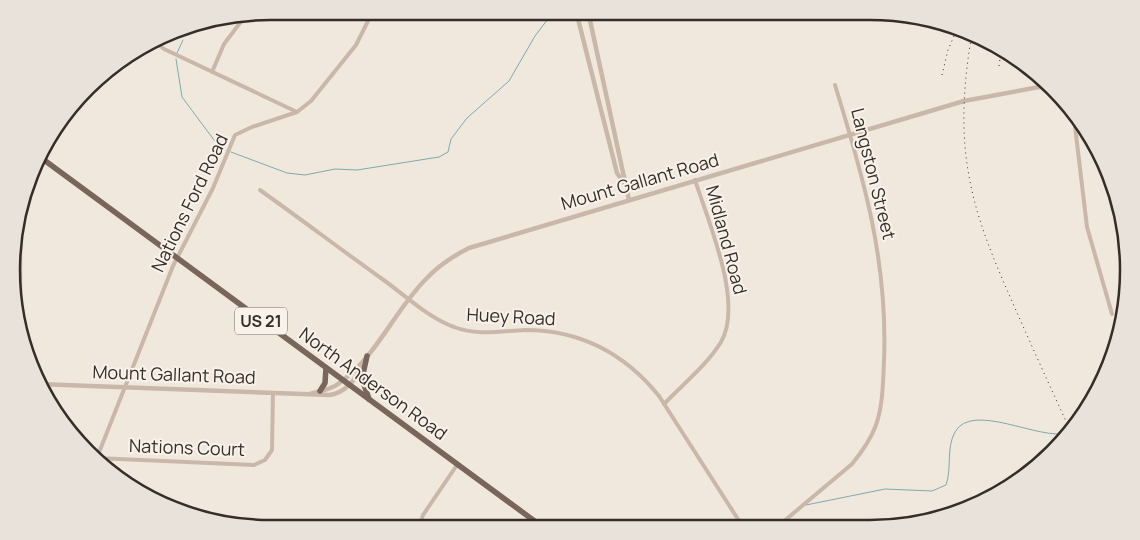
<svg xmlns="http://www.w3.org/2000/svg" width="1140" height="540" font-family="Manrope,sans-serif">
	<style>
		.lines { fill: none; stroke-linecap: round; stroke-linejoin: round }
		.stream { stroke: #7eaaad; stroke-width: 1 }
		.minor { stroke: #c9b8aa; stroke-width: 4 }
		.tertiary { stroke: #c9b8aa; stroke-width: 4.5 }
		.primary { stroke: #78655b; stroke-width: 5.5 }
		.rail { stroke: #362d29; stroke-width: 1; stroke-dasharray: 1 4; stroke-linecap: butt }
		.labels { text-anchor: middle; stroke-width: 4; stroke-linejoin: round; paint-order: stroke }
		.shield { fill: #f9f2ea; stroke: #706863; stroke-width: 1 }
		.shield-label { font-size: 16px; font-weight: bold; fill: #362d29 }
		.street-label { font-size: 18px; fill: #362d29; stroke: #f9f2ea }
		.rim { fill: none; stroke: #362d29; stroke-width: 2.5 }
	</style>
	<rect width="100%" height="100%" fill="#f1e8dd"/>
	<g class="lines">
		<g class="stream">
			<path d="M177,53L183,40"/>
			<path d="M176,59L182,97L214,140L225,150"/>
			<path d="M231,152L287,173L305,175L335,169L357,170L439,157L448,152L451,139L467,118L509,81L535,36L554,11"/>
			<path d="M1072,430H1073"/>
			<path d="M806,505L885,489L932,491L946,485C952,468 946,448 955,432C972,401 1040,441 1067,433"/>
		</g>
		<g class="minor">
			<path d="M155,42L164,49L297,112"/>
			<path d="M212,72L224,44L246,15"/>
			<path d="M1074,118L1087,227L1112,314"/>
			<path d="M260,190C302,220 343,251 385,281C407,297 429,318 454,327C477,336 502,331 525,330C580,330 625,354 659,396L743,527"/>
			<path d="M664,404C683,384 707,365 721,342C744,303 708,221 695,180"/>
			<path d="M96,458L254,465L265,460L272,450L273,393"/>
			<path d="M96,460L173,266L213,188L235,135L252,127L297,112L311,101L356,45L373,11"/>
			<path d="M777,527L852,464C861,453 871,439 876,425C883,405 883,382 884,361C888,262 864,179 835,85"/>
			<path d="M419,528L423,515L457,465"/>
		</g>
		<g class="tertiary">
			<path d="M576,11L617,173L624,183"/>
			<path d="M588,11L629,200"/>
			<path d="M20,324V209"/>
			<path d="M38,384L330,395C347,392 357,378 364,363"/>
			<path d="M310,394C319,391 330,390 338,384C376,358 394,311 426,279C438,266 453,256 469,248L964,101L1050,85"/>
		</g>
		<g class="primary">
			<path d="M40,157L544,528"/>
			<path d="M367,356L362,379L369,399"/>
			<path d="M320,391L325,383L326,368"/>
		</g>
		<g class="rail">
			<path d="M972,33C964,80 960,128 969,176C977,222 996,265 1015,308C1033,349 1052,391 1071,432"/>
			<path d="M999,66L1001,52"/>
			<path d="M942,75L948,50L957,29"/>
		</g>
	</g>
	<g class="labels">
		<rect class="shield" x="235" y="307.5" width="52" height="27" rx="4"/>
		<g class="shield-label">
			<text x="261" y="327">US 21</text>
		</g>
		<g class="street-label">
			<text transform="translate(873 174) rotate(76)" y="6">Langston Street</text>
			<text transform="translate(640 182) rotate(-16)" y="6">Mount Gallant Road</text>
			<text transform="translate(190 203) rotate(-64)" y="6">Nations Ford Road</text>
			<text transform="translate(726 240) rotate(75)" y="6">Midland Road</text>
			<text transform="translate(511 317) rotate(3)" y="6">Huey Road</text>
			<text transform="translate(174 375) rotate(2)" y="6">Mount Gallant Road</text>
			<text transform="translate(373 384) rotate(36)" y="6">North Anderson Road</text>
			<text transform="translate(187 448) rotate(2)" y="6">Nations Court</text>
		</g>
	</g>
	<path d="M0 0H1140V540H0ZM270 20H870A250 250 0 0 1 1120 270V270A250 250 0 0 1 870 520H270A250 250 0 0 1 20 270V270A250 250 0 0 1 270 20Z" fill="#e9e2db" fill-rule="evenodd"/>
	<path class="rim" d="M270 20H870A250 250 0 0 1 1120 270V270A250 250 0 0 1 870 520H270A250 250 0 0 1 20 270V270A250 250 0 0 1 270 20Z"/>
</svg>
